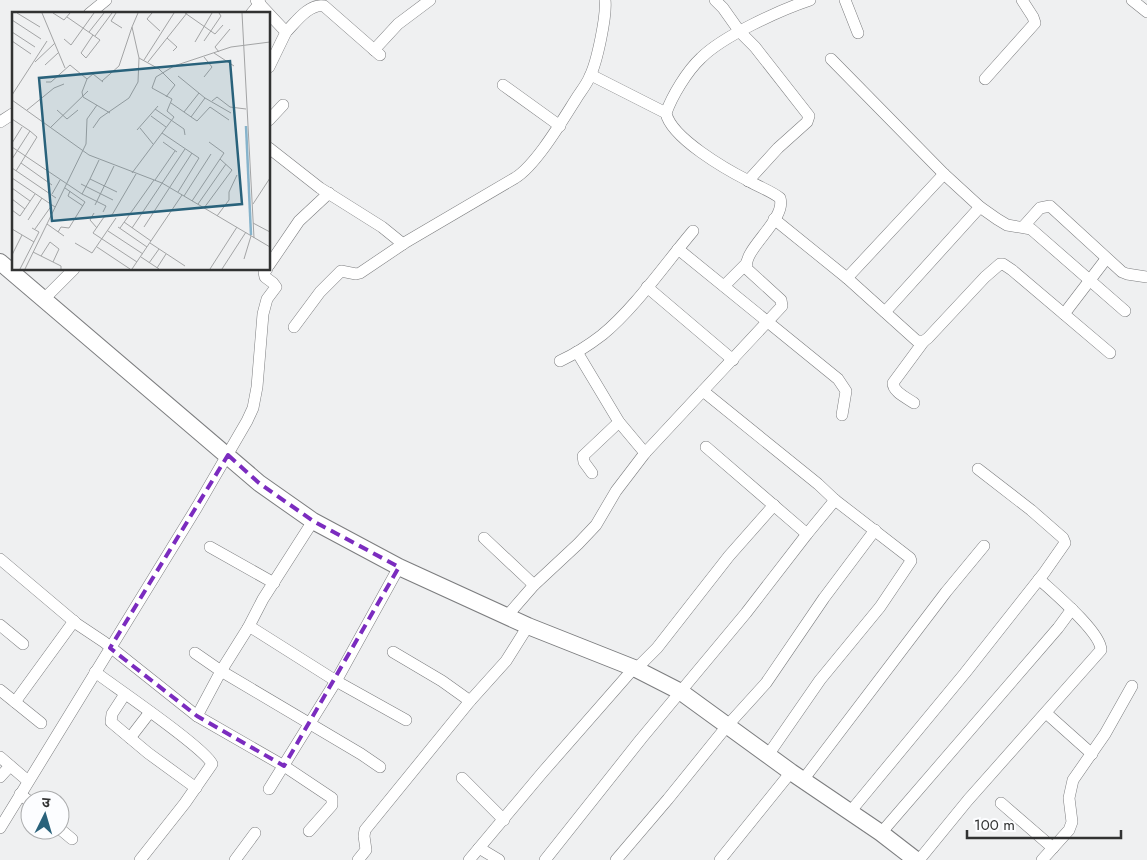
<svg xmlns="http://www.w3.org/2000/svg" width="1147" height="860" font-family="Jost,'Noto Sans Devanagari',sans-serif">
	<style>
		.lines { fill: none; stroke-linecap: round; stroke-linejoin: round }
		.street-casing { stroke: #7c7d7f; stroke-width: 12 }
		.secondary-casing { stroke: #7c7d7f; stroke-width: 18 }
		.street { stroke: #fff; stroke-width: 11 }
		.secondary { stroke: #fff; stroke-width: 16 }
		.marked { fill: none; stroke: #7b2cbf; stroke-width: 4; stroke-dasharray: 10 6; stroke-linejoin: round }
		.inset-river { fill: none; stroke: #86b3cb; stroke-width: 2.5 }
		.inset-road { fill: none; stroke: #a3a4a5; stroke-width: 1 }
		.view { fill: #29627b; fill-opacity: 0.15; stroke: #29627b; stroke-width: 2.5 }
		.inset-edge { fill: none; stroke: #313232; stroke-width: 2.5 }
	</style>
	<rect width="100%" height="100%" fill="#eff0f1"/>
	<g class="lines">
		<g class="street-casing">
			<g id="street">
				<path d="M256,0L286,32L269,67"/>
				<path d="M715,0L723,8L740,32L755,47L809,116L807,122L778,148L748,181"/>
				<path d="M845,0L858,33"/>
				<path d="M1132,0L1147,12"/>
				<path d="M89,14L106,0"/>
				<path d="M251,14L260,3"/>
				<path d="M286,32C295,23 309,3 324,6L380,55"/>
				<path d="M374,50L398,24L430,0"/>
				<path d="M831,59L944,174L980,207L997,219L1007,225L1031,229L1125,311"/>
				<path d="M591,75L666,113"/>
				<path d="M985,79L1035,23L1033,17L1022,0"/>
				<path d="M503,85L560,126"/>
				<path d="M269,120L283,105"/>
				<path d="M0,122L14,113"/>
				<path d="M269,148L320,188L382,227L403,244"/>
				<path d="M774,219L847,278L917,341H924L928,338L985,277L1000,264H1003L1012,270L1110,353"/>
				<path d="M1023,227L1040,208L1050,206L1122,272L1127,274L1147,277"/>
				<path d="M678,249L838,379L846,391L842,415"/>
				<path d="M269,265L299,221L329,193"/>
				<path d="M847,278L944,174"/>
				<path d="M724,286L746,264"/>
				<path d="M647,287L733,360"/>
				<path d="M44,299L74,269"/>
				<path d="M885,312L980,207"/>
				<path d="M1064,314L1106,259"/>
				<path d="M294,327L320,292L341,271L356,274L360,273L406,242L515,178C536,165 562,121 576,99C581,91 587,84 590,76C597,62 607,15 605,0"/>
				<path d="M577,352L619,422L645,453"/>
				<path d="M560,361C575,354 589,345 602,335C635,308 665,264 693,231"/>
				<path d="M703,391L818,484L835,500L910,558L911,561L880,607L820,680L768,755"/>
				<path d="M914,403C907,398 893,392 893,383L924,341"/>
				<path d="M706,447L807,534"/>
				<path d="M592,473L584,462L583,456L619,422"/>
				<path d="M484,538L534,585"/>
				<path d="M210,547L274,583"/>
				<path d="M0,559L77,624L104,642L197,716L284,766L332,798V805L309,831"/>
				<path d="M507,616L534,585L578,544L596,525L616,491L645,453L782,306L781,300L747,269C741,250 787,220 780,198C771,191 759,187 749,181C727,170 671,138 666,113C672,96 687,71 701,58C723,36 780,10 810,0"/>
				<path d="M0,625L23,644"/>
				<path d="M248,628L263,599L313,521"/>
				<path d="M393,652L442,681L470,701"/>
				<path d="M195,653L221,671L361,754L380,767"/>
				<path d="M636,669L657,648L729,556L774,505"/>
				<path d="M95,672C115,687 205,748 212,764L185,803L140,860"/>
				<path d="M0,690L41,723"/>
				<path d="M125,694L112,714L111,722L148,753L196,788"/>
				<path d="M15,702L74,621"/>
				<path d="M1046,713L1092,754"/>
				<path d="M197,716L221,671L248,628H252L336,681L406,720"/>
				<path d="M130,738L150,712"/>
				<path d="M0,757L28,781"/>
				<path d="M0,777L10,766"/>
				<path d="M462,778L504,820"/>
				<path d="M803,780L946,592L984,546"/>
				<path d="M269,789L336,681L399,567"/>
				<path d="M20,794L30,802"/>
				<path d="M1001,803L1053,848"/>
				<path d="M850,812L965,673L1044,573L1065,543L1063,538L1031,510L978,469"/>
				<path d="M0,828L197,507L247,421L253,408L257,387L263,314L267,299L276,287L273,283L265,277L264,272L267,269"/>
				<path d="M60,829L72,839"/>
				<path d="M881,833L1058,628L1072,609"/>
				<path d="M479,848L499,860"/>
				<path d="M235,860L255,833"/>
				<path d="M358,860L366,850L364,836L365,830L470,701L506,661L528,626"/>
				<path d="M469,860L542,773L634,668"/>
				<path d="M545,860L641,739L746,613L807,534L835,500"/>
				<path d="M616,860L668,799L727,726L766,683L824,598L875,530"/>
				<path d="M720,860L791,772"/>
				<path d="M919,860L968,800L1101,650C1101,632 1053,592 1039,579"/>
				<path d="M1042,860L1069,830L1072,822L1069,798L1073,780L1105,734L1132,686"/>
			</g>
		</g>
		<g class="secondary-casing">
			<path id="secondary" d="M0,262L259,483L313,521L399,567L528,626L634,668L681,692L791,772L881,833L916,860"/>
		</g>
		<use href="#street" class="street"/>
		<use href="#secondary" class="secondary"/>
	</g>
	<path class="marked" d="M228,455L259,483L313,521L399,567L284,766L197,716L110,648Z"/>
	<g transform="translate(12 12)">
		<rect width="258" height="258" fill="#eff0f1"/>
		<path class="inset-river" d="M234,114L239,223"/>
		<path class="inset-road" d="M5,1L28,15M30,1L53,56M41,1L52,8L58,1M104,1L99,9L110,16M126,1L120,15L127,46L147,57L163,73L154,85M140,1L135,7L148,19M173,1L203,22L211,13M230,1L242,226M55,5L81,23L88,28L74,46L69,41L81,23M0,8L29,27M0,20L23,35M77,20L92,1M83,24L100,1M155,26L165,35L161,39M52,27L59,33L82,1M0,29L19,42M192,29L209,4L207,1M183,30L200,1M207,40L203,35L218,17M202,41L222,54M132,48L162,1M23,50L43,31M136,50L175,1M33,53L46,41M166,64L193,86L219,101M192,65L200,55L192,45M75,67L81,62L91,70M90,69L107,54L120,15M34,70H39L58,53L75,67L70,80L71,85L98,101M0,83L35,29M0,88L77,143L150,171L258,235M200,89L205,85L218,95L234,97M159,91L185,109L198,95L217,108M143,97L172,117L173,123M15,98L42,76L52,72M45,98L55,107L66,98M172,100L187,81M139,104L154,115M179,105L193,86M0,107L18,119L0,147M39,115L76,79M81,116L88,106L117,86L126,70L127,46M128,116L141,132M125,118L146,94M150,121L187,146L166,180M151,130L165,140M0,131L10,115M0,135L70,182L94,194L91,200M9,151L40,173M0,156L44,186M4,159L25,125L18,119M120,161L162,105L155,99L160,87L140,76L144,65L162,54L219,35L258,30M124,162L100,203L92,205L81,221L125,250M0,166L43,195M78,167L87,148M143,168L163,139M69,172L101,188M0,176L18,189M58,179L56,184L71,194M40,182L48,168M70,182L78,167L105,180M172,184L199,142M0,187L13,197M180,189L212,141L197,130M186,192L214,152M241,192L258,166M83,193L102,154M192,196L220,158L208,147M0,198L8,204L23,182M82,201L78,208L85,216M205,204L217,188V180L225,163M16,208L30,186M112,210L139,229M241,211L258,220M35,212L52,224M106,215L135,235M132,215L180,141M108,216L142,168M120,216L173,137M0,217L22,230M23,217L40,193M96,219L131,242M46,220L49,215L57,216L73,190L53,176M63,231L80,241L104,206M138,231L173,254M85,235L118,257M21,240L49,254V257M0,243L10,223M29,244L38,230L47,237L41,250M129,245L147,257M232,247L239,224M137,251L147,237M145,256L154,242M8,257L27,220L20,216M13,257L74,132L75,107L85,93M120,257L170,183M198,257L225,215M210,257L234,220"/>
		<path class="view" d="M218,49L230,192L40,209L27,66Z"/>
		<rect width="258" height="258" class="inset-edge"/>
	</g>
	<g transform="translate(45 815) rotate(5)"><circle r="24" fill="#fcfdff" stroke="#abacad"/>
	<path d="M0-4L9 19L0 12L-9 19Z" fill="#29627b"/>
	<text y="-8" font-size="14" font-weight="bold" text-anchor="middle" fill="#313232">उ</text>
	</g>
	<path d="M967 830v8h154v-8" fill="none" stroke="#313232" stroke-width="2.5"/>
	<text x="974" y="830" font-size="15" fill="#313232" stroke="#fcfdff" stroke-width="4" paint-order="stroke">100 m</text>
</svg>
